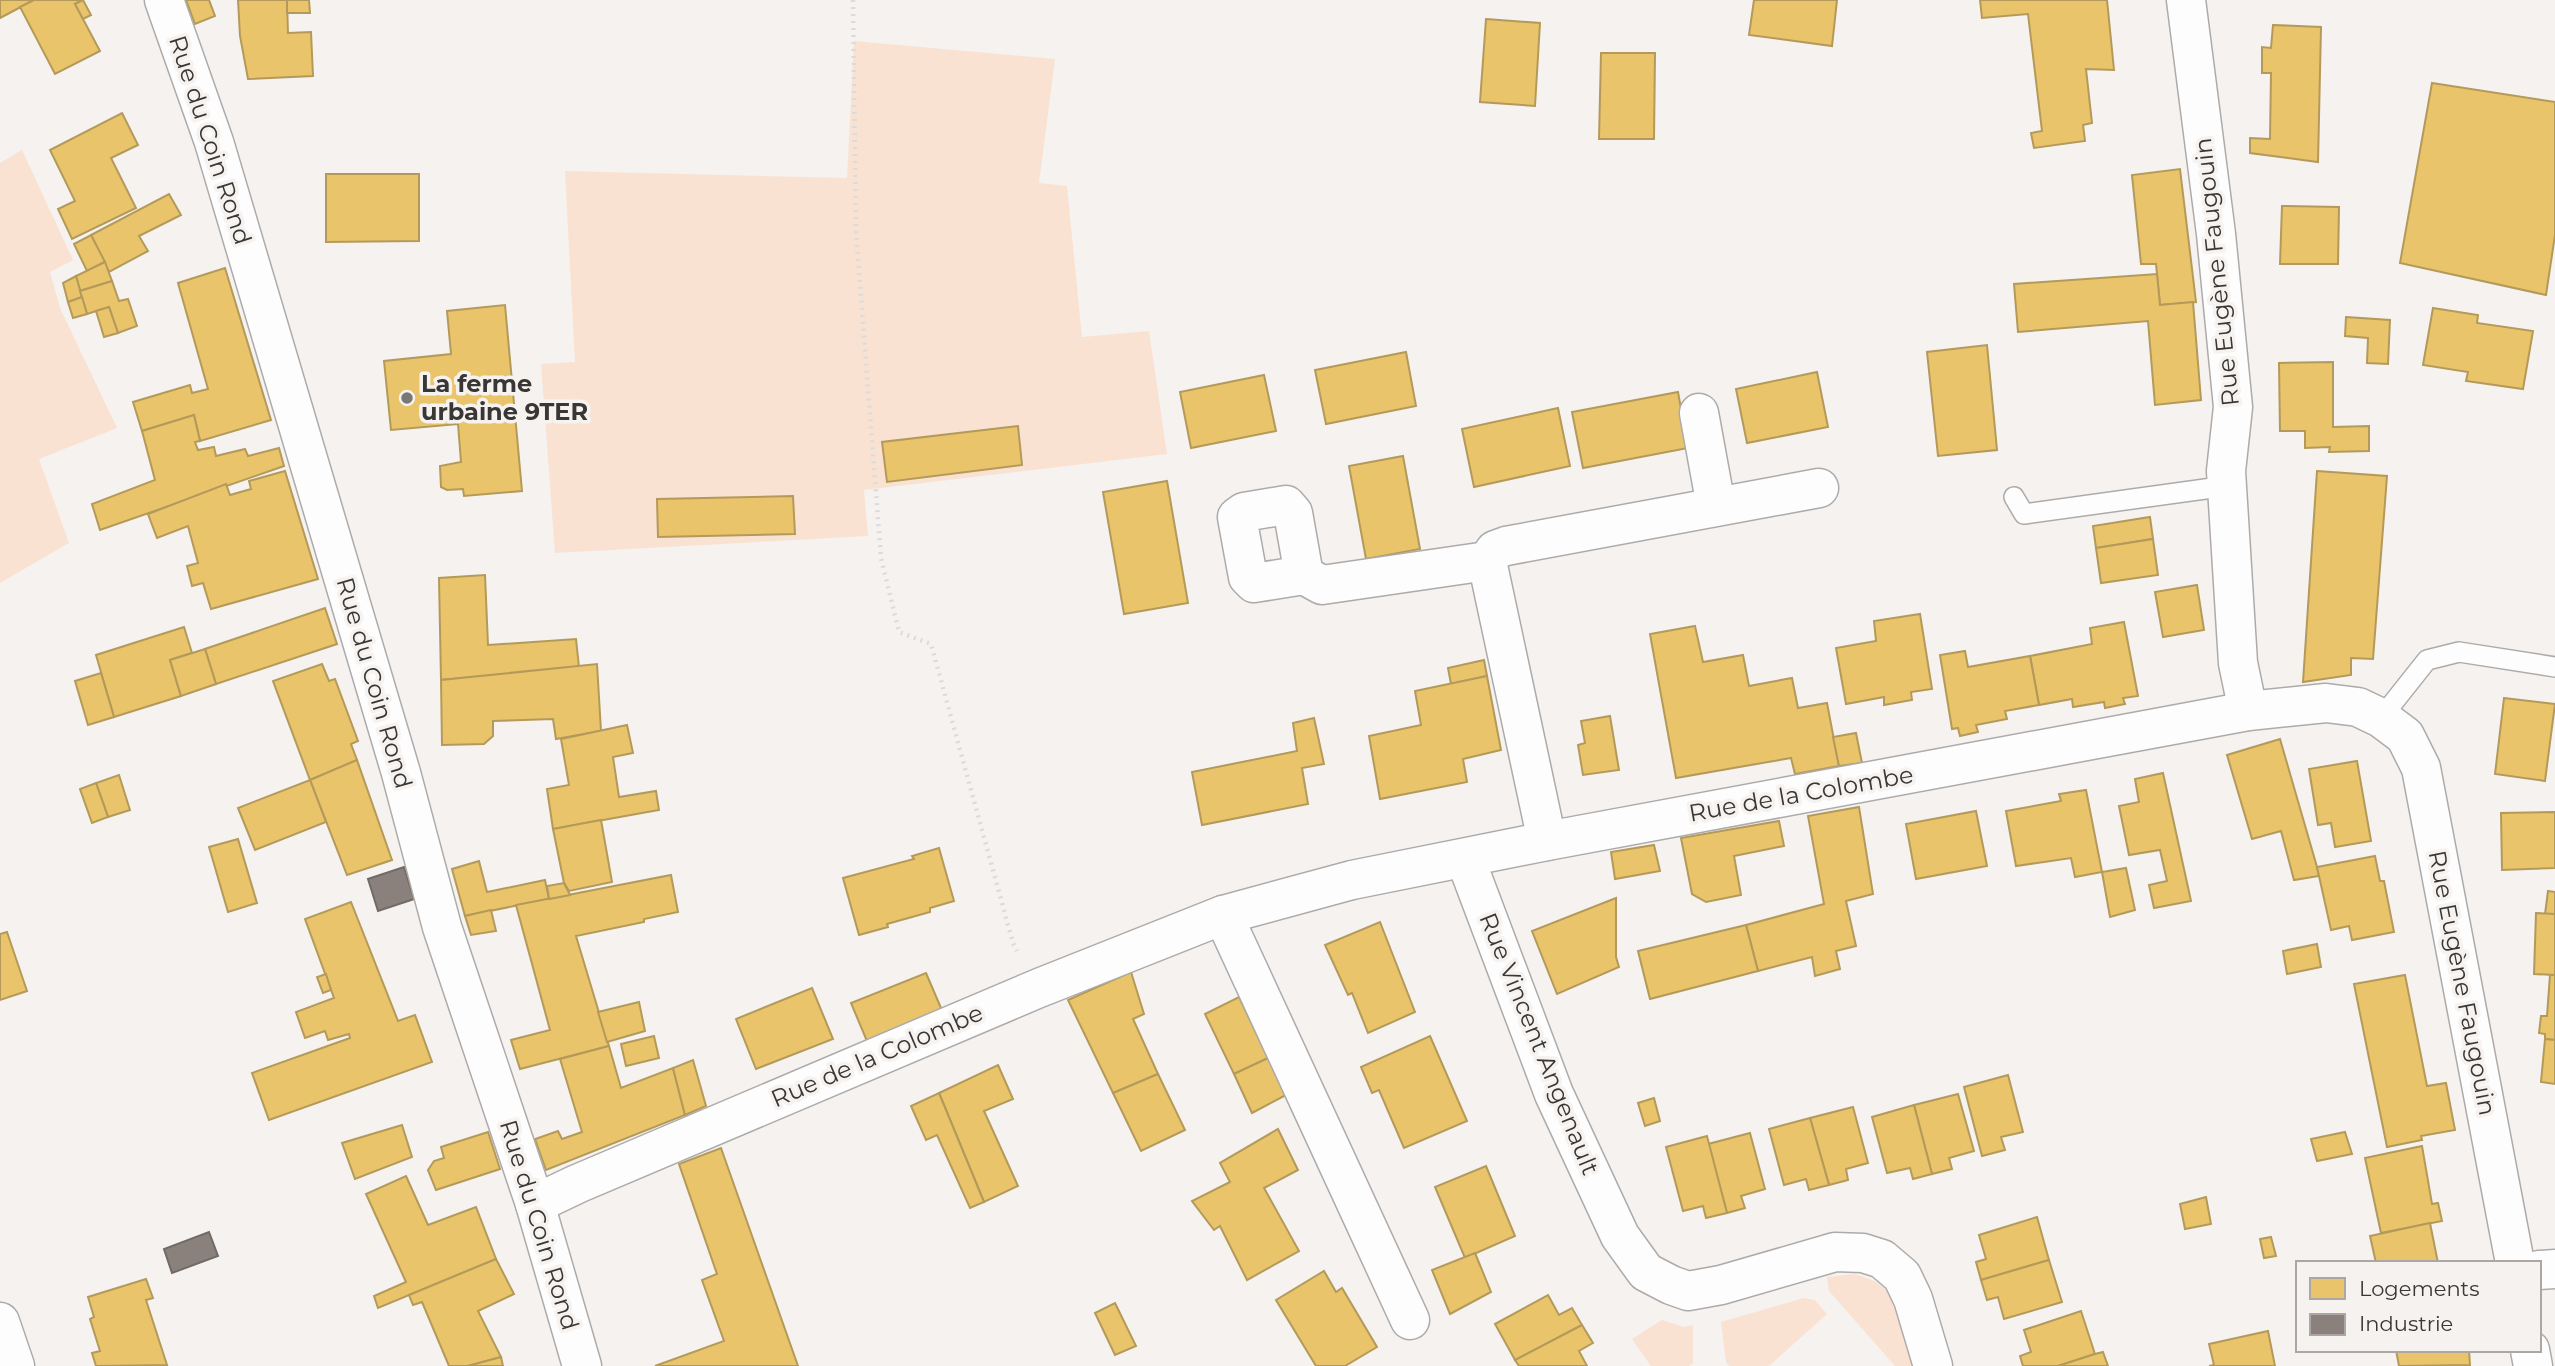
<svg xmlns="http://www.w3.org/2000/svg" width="2555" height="1366" font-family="Montserrat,sans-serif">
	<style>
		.green { fill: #fae2d2 }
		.homes { fill: #e9c46a; stroke: #b49a5a; stroke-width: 2 }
		.industry { fill: #8a817c; stroke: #716b67; stroke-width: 2 }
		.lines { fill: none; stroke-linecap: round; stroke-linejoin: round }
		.lane-casing { stroke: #adabaa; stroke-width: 22 }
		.street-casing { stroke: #adabaa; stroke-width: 41 }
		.secondary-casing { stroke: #adabaa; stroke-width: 41 }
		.path { stroke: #dcdbdb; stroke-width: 4.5; stroke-dasharray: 2 5; stroke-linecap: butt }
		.lane { stroke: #fefdfd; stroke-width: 19 }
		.street { stroke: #fefdfd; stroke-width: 38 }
		.secondary { stroke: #fefdfd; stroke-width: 38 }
		.poi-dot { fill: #7a7876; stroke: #f6f2ef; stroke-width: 2.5 }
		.labels { text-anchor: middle; stroke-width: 7; stroke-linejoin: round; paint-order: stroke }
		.street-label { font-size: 24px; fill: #383735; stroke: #f6f2ef }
		.poi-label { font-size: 24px; font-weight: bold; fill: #383735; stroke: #f6f2ef; text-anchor: start }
	</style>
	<rect width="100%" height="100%" fill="#f5f2f0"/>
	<g class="green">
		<path d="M854,41L1055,59L1039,183L1067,186L1082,337L1149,331L1167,454L864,490L868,536L555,553L541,364L575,362L565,171L847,178Z"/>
		<path d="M22,150L73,260L50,272L60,308L117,428L39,459L69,543L0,583V163Z"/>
		<path d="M1854,1274C1864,1277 1876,1280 1884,1288C1900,1303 1907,1345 1913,1366H1895L1829,1291L1827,1277Z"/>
		<path d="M1804,1298L1815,1300L1827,1314L1769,1366H1729L1726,1362L1721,1322Z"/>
		<path d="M1662,1320L1684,1327L1693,1325V1363L1689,1366H1651L1632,1339Z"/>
	</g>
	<g class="homes">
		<path d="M0,0H34L0,18Z"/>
		<path d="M34,0H82L75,4L100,51L55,74L20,7Z"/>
		<path d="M83,0L91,15L83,19L75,4Z"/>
		<path d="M186,0H209L215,16L195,24Z"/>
		<path d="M238,0H287L288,33L311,32L313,76L248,79L240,36Z"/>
		<path d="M287,0H309L310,13H287Z"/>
		<path d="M1754,0H1837L1832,46L1749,35Z"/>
		<path d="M1980,0H2107L2114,70L2086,69L2092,123L2083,125L2085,141L2034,148L2031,133L2042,131L2028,14L1982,18Z"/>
		<path d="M1486,19L1540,23L1535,106L1480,102Z"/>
		<path d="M2273,25L2321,27L2318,162L2250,153V138L2270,139L2271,73H2262V47L2271,48Z"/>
		<path d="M1601,53H1655L1654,139H1599Z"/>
		<path d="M2432,83L2555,102V235L2546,295L2400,263Z"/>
		<path d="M122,113L138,145L111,158L136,208L72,239L58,209L75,201L50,150Z"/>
		<path d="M2180,169L2196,302L2160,305L2156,264H2141L2132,175Z"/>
		<path d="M326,174H419V241L326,242Z"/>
		<path d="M169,194L181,215L139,236L148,251L109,272L91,235Z"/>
		<path d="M2282,206L2339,207L2338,264H2280Z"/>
		<path d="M91,235L105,262L87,271L74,244Z"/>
		<path d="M105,262L112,281L80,291L76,276Z"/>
		<path d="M225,268L271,420L200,441L194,415L142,431L133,402L190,385L192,393L208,389L178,283Z"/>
		<path d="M2157,274L2160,305L2193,302L2201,400L2155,405L2148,321L2018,332L2014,284Z"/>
		<path d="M76,276L82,297L68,302L63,283Z"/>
		<path d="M112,281L119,301L128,299L137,326L118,333L109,307L87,314L80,291Z"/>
		<path d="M82,297L87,314L73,318L68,302Z"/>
		<path d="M505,305L522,491L464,496L463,489L447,490L441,487L440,466L461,462L458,424L391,430L384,361L451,354L447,311Z"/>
		<path d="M109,307L118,333L104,337L96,311Z"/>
		<path d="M2433,308L2478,315L2477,323L2533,331L2523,389L2466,381L2468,372L2423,365Z"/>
		<path d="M2346,317L2390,320L2388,364L2367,363L2368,338L2345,336Z"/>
		<path d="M1987,345L1997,450L1938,456L1927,352Z"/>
		<path d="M1406,352L1416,406L1326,424L1315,370Z"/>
		<path d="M2333,362V427L2369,426V451L2329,452L2330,447L2305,448V431H2280L2279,363Z"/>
		<path d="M1817,372L1828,427L1747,443L1736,389Z"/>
		<path d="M1264,375L1276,431L1191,448L1180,392Z"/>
		<path d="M1678,392L1688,448L1583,468L1572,412Z"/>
		<path d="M1558,408L1570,466L1474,487L1462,429Z"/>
		<path d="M194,415L200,441L195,442L198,450L214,447L216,456L245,449L248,456L279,448L284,466L100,530L92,504L155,480L142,431Z"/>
		<path d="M1018,426L1022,465L887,482L882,442Z"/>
		<path d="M1403,456L1420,549L1366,559L1349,466Z"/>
		<path d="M285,471L318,579L211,609L203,583L192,586L187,566L198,563L188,526L157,538L148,514L226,484L230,495L251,489L249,481Z"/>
		<path d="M2317,471L2387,476L2373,659L2351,658V675L2303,682Z"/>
		<path d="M1167,481L1188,603L1124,614L1103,492Z"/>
		<path d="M793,496L795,534L658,537L657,499Z"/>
		<path d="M2150,517L2153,539L2096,548L2093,526Z"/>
		<path d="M2153,539L2158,575L2101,583L2096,548Z"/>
		<path d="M485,575L488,645L576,639L579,667L441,680L439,578Z"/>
		<path d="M2197,585L2204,630L2163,637L2155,592Z"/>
		<path d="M325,608L337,644L216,684L205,649Z"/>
		<path d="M1920,614L1932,689L1911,692L1912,700L1884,705V697L1846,704L1836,648L1876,641L1874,621Z"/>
		<path d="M2124,622L2138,696L2123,698L2125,704L2105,708L2104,702L2073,707L2072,699L2039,705L2030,656L2092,644L2090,628Z"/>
		<path d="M1695,626L1703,662L1743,655L1749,686L1792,678L1798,708L1827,703L1839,766L1795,774L1791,758L1676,778L1650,634Z"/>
		<path d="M184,627L192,653L170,660L181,696L114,717L96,655Z"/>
		<path d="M205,649L216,684L181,696L170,660Z"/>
		<path d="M1965,651L1968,667L2030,656L2039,705L2005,711L2007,719L1976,725L1978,732L1960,736L1958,728L1952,729L1940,655Z"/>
		<path d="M1484,660L1487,676L1451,684L1448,668Z"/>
		<path d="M322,664L329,681L335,679L358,741L351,744L357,760L310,780L273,681Z"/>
		<path d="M597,664L601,731L556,739L553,719L493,721V736L484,744L442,745L441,680Z"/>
		<path d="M101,673L114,717L88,725L75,681Z"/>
		<path d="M1487,676L1501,750L1463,759L1467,782L1380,799L1369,736L1421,725L1415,691Z"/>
		<path d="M2504,698L2555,704L2545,781L2495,774Z"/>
		<path d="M1610,716L1619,770L1583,775L1578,745L1585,743L1581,721Z"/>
		<path d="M1314,718L1324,764L1302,768L1308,804L1202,825L1192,772L1297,751L1293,723Z"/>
		<path d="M627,725L633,753L613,757L619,797L656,791L659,810L553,829L547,789L569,785L561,739Z"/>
		<path d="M1856,733L1862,763L1839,766L1833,737Z"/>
		<path d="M2280,739L2317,867L2319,876L2294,880L2281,831L2252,839L2227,755Z"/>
		<path d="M357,760L392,860L347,875L310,780Z"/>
		<path d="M2357,761L2371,841L2335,847L2331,823L2318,825L2309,769Z"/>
		<path d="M2163,773L2191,901L2154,908L2149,885L2167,881L2160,850L2129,855L2119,806L2139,802L2135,779Z"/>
		<path d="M119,775L130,810L108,817L96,783Z"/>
		<path d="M310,780L326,822L255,850L238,808Z"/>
		<path d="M96,783L108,817L92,823L80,789Z"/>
		<path d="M2086,790L2102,872L2075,877L2071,858L2016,866L2006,811L2061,801L2059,794Z"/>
		<path d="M1859,807L1873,894L1846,901L1856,946L1836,951L1840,969L1815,976L1812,957L1758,971L1746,925L1824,904L1808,816Z"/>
		<path d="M1976,811L1987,866L1916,879L1906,824Z"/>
		<path d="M2555,812V868L2502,870L2501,813Z"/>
		<path d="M601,820L612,882L569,891L564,883L553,829Z"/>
		<path d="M1779,821L1784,846L1734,856L1741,895L1706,902L1692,894L1681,838Z"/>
		<path d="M238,839L257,903L228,912L209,847Z"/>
		<path d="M1654,845L1660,871L1615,879L1611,852Z"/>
		<path d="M939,848L954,901L930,908V912L887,924L888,927L859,935L843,878L914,859L912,856Z"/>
		<path d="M2375,856L2380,881H2384L2394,932L2352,940L2349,926L2331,930L2317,867Z"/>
		<path d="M479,861L487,892L545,880L549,899L465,916L452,869Z"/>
		<path d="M2126,868L2135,910L2110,917L2102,872Z"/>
		<path d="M671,875L678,912L644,919V922L576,936L609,1046L520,1069L511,1040L550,1030L516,905Z"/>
		<path d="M564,883L570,895L549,899L547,886Z"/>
		<path d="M2548,891L2555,892V914H2545Z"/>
		<path d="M1616,898V957L1619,967L1557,994L1532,931Z"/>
		<path d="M351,902L398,1021L415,1015L432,1062L269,1120L252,1073L350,1038L349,1034L328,1040L325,1031L305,1038L296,1012L334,998L305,919Z"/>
		<path d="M491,910L496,931L471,935L465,916Z"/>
		<path d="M2536,913L2555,914V975L2534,974Z"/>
		<path d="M1380,922L1415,1012L1368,1033L1352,993L1348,995L1325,945Z"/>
		<path d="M1746,925L1758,971L1650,999L1638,951Z"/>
		<path d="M7,932L27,991L0,1000V934Z"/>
		<path d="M2317,944L2321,967L2287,974L2283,951Z"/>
		<path d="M1131,972L1144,1014L1133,1019L1158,1074L1113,1093L1068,1000Z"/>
		<path d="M926,973L944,1015L869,1046L851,1003Z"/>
		<path d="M326,974L331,990L323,993L317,977Z"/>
		<path d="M2405,975L2427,1086L2446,1083L2455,1130L2421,1136L2422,1140L2387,1147L2354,984Z"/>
		<path d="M2550,975H2555V1040L2545,1039V1034L2539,1033L2541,1016H2547Z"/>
		<path d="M812,988L833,1039L756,1069L736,1019Z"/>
		<path d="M1239,997L1268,1058L1234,1074L1205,1014Z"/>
		<path d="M639,1002L645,1031L607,1042L598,1012Z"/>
		<path d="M654,1036L659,1058L626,1066L621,1044Z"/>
		<path d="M1430,1036L1467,1121L1404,1148L1379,1090L1372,1093L1361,1067Z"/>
		<path d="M2545,1039L2555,1040V1084L2541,1082Z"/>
		<path d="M609,1046L621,1088L673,1068L685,1115L546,1170L535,1139L558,1131L562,1139L582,1132L560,1059Z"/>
		<path d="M1268,1058L1286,1095L1252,1113L1234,1074Z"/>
		<path d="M693,1060L706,1106L685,1115L673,1068Z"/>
		<path d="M998,1065L1013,1099L984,1111L1018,1186L984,1202L939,1093Z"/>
		<path d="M1158,1074L1185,1130L1141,1151L1113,1093Z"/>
		<path d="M2008,1075L2023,1132L2001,1137L2005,1150L1982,1156L1964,1087Z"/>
		<path d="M939,1093L984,1202L970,1208L937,1135L926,1140L911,1106Z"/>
		<path d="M1958,1094L1974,1151L1949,1158L1952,1169L1932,1174L1914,1105Z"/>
		<path d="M1654,1098L1660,1121L1645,1126L1638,1103Z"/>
		<path d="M1914,1105L1932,1174L1913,1179L1910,1168L1887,1173L1872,1117Z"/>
		<path d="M1853,1107L1868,1163L1846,1169L1848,1180L1829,1185L1810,1118Z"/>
		<path d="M1810,1118L1829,1185L1809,1190L1806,1179L1784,1185L1769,1129Z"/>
		<path d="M402,1125L412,1157L355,1179L342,1143Z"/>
		<path d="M1278,1129L1298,1170L1264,1188L1299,1251L1247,1280L1220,1226L1214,1230L1192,1201L1230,1182L1220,1163Z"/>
		<path d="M488,1132L500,1169L436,1190L428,1170L434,1161L444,1158L441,1147Z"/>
		<path d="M2345,1132L2352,1154L2317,1161L2311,1139Z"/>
		<path d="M1750,1133L1765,1189L1741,1196L1745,1208L1727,1213L1708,1144Z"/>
		<path d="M1707,1136L1727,1213L1706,1218L1703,1206L1683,1211L1666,1147Z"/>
		<path d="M2422,1146L2432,1204L2438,1203L2442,1221L2381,1233L2365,1158Z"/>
		<path d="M721,1148L798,1366H655L724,1341L702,1280L717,1274L679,1164Z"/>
		<path d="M1486,1166L1515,1236L1465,1258L1435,1187Z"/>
		<path d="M406,1176L428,1225L476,1207L496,1259L378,1308L374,1296L406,1282L366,1194Z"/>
		<path d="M2206,1197L2211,1224L2185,1229L2180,1204Z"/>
		<path d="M2037,1217L2049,1260L1981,1280L1976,1262L1986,1259L1979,1235Z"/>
		<path d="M2430,1223L2438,1263H2376L2370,1236Z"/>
		<path d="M2271,1237L2276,1256L2264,1258L2260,1239Z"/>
		<path d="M1475,1253L1491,1292L1450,1314L1432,1270Z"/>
		<path d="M496,1259L514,1294L478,1311L501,1357L468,1366H449L422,1302L413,1305L409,1295Z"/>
		<path d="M2049,1260L2062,1302L2004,1319L1998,1297L1987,1300L1981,1280Z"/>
		<path d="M1324,1271L1336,1292L1342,1288L1377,1347L1345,1366H1316L1276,1300Z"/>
		<path d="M146,1279L153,1298L146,1300L167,1365L96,1366L92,1353L100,1351L90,1319L94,1317L88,1297Z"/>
		<path d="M1548,1295L1559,1315L1572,1308L1582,1325L1515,1360L1495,1324Z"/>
		<path d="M1115,1303L1136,1346L1115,1355L1095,1313Z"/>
		<path d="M2081,1311L2095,1354L2058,1366H2023L2020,1356L2031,1352L2024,1330Z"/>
		<path d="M1582,1325L1593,1343L1579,1351L1587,1366H1519L1515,1360Z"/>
		<path d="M2268,1331L2275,1366H2209L2214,1365L2209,1344Z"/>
		<path d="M2396,1350H2469L2470,1365L2399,1366Z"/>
		<path d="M2103,1352L2108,1366H2058L2095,1354Z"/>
		<path d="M501,1357L503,1366H468Z"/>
	</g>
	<g class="industry">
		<path d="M404,867L414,899L378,911L368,879Z"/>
		<path d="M209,1232L218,1256L172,1273L164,1249Z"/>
	</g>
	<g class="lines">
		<g class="lane-casing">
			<g id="lane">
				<path d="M2014,497L2024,514L2227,486"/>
				<path d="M2381,718L2427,660L2459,652L2555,667"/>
			</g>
		</g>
		<g class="street-casing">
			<g id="street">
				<path d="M2186,0L2216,234L2233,407L2226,471L2238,663L2248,711"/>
				<path d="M1699,413L1716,506"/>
				<path d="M1487,561L1547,841"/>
				<path d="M1304,575L1293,513L1286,505L1244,512L1237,517L1248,577L1254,583L1304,575L1322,585L1487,561L1495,550L1506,546L1819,488"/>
				<path d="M1465,858L1554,1094L1620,1236L1646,1272L1671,1285L1688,1291L1721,1285L1835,1252L1863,1253L1882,1259L1902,1276L1913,1299L1933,1366"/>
				<path d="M1223,915L1410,1320"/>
				<path d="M535,1204L577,1184L1039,988L1223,915L1352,880L1547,841L2248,711L2326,703L2358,707L2381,718L2405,736L2421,768L2515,1263"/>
				<path d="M2539,1270L2555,1269"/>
				<path d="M0,1322L15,1366"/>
				<path d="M2530,1350L2533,1366"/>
			</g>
		</g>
		<g class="secondary-casing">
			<path id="secondary" d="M164,0L214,142L401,773L442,927L535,1204L582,1366"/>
		</g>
		<path class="path" d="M853,0L856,232L881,558L899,632L931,644L1013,943L1017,951"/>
		<use href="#lane" class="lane"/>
		<use href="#street" class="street"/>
		<use href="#secondary" class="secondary"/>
	</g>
	<circle class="poi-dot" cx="407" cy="398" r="7"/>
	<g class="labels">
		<g class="street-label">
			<text transform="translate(210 140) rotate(72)" y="8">Rue du Coin Rond</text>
			<text transform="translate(2217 272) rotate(-96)" y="8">Rue Eugène Faugouin</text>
			<text transform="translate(374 683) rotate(74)" y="8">Rue du Coin Rond</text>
			<text transform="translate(1801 794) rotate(-10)" y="8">Rue de la Colombe</text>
			<text transform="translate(2462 983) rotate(79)" y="8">Rue Eugène Faugouin</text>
			<text transform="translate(1539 1044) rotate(68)" y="8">Rue Vincent Angenault</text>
			<text transform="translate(877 1056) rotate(-23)" y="8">Rue de la Colombe</text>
			<text transform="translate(539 1225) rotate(73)" y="8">Rue du Coin Rond</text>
		</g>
		<g class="poi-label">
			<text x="421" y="392">La ferme<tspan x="421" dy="28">urbaine 9TER</tspan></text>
		</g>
	</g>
	<rect x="2296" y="1261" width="245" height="91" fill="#f6f2ef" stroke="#aaa7a5" stroke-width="2"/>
	<rect x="2310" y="1278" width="35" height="21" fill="#e9c46a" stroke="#aaa7a5" stroke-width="2"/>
	<text x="2359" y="1296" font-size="21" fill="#383735">Logements</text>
	<rect x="2310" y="1314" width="35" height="21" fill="#8a817c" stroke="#aaa7a5" stroke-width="2"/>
	<text x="2359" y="1331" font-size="21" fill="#383735">Industrie</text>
</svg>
